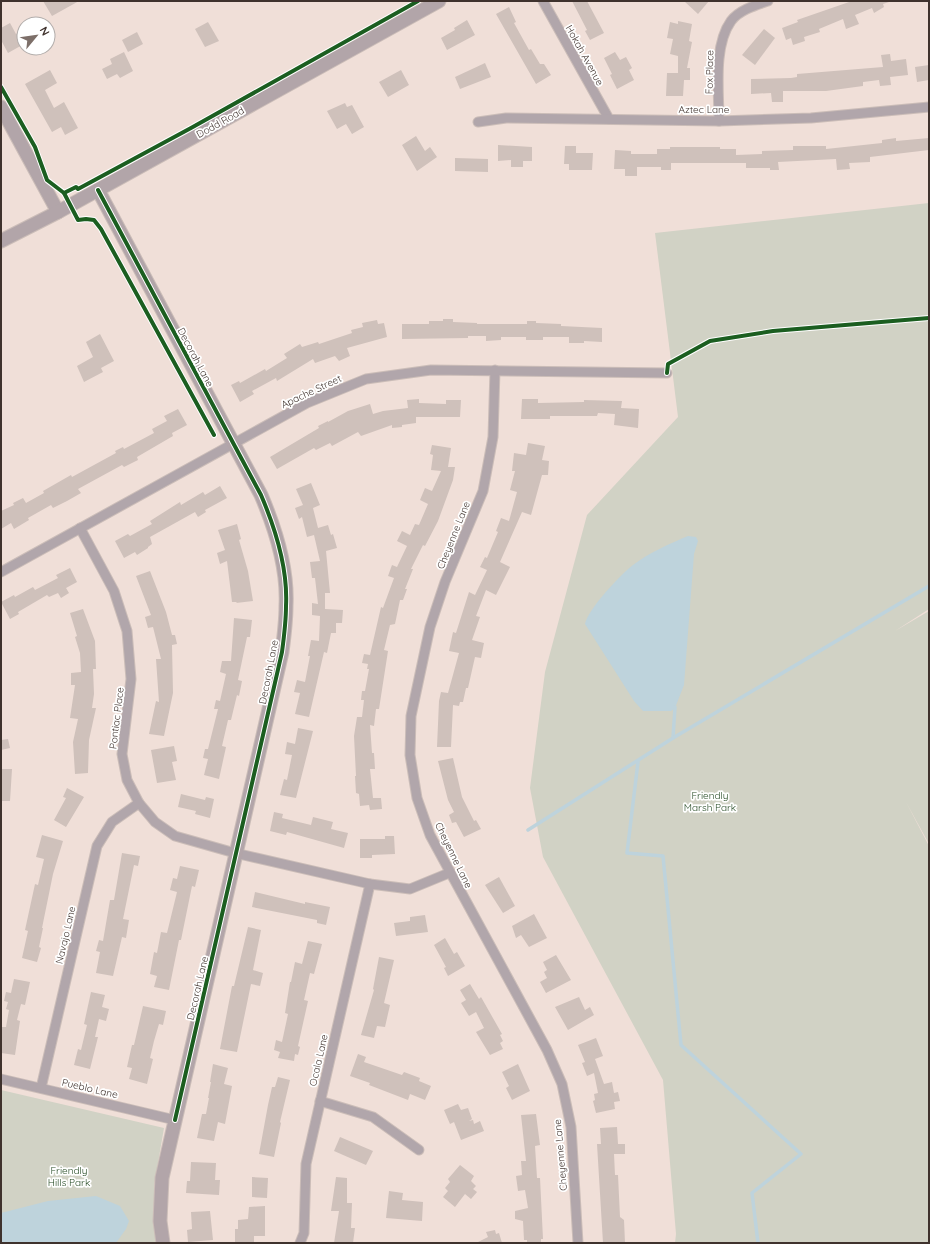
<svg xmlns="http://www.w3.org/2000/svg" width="930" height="1244" font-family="Quicksand,sans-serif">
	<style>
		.green { fill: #d1d2c5 }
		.water { fill: #bed3dc }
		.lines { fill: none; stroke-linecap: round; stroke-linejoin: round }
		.stream { stroke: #bed3dc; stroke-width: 3.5 }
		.building { fill: #cfc1bb }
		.street-casing { stroke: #cbbdb8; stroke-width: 11 }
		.secondary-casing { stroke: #cbbdb8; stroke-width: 15 }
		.street { stroke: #b1a6ab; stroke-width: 9 }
		.secondary { stroke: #b2a5a9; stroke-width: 13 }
		.cycleway-casing { stroke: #fff; stroke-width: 6 }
		.cycleway { stroke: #1b5e20; stroke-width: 4 }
		.labels { text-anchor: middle; stroke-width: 3.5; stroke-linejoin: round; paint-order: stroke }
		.street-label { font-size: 10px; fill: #3f322d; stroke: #fff }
		.park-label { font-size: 10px; fill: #264b25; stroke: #fff }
	</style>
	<rect width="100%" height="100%" fill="#f0dfd8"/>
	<g class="green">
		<path d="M929,203V609L895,631L929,611V844L906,802L929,846V1243H675L676,1234L663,1080L543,857L530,788L545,672L587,515L678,417L655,233Z"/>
		<path d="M1,1090L164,1128L154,1186L157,1243H1Z"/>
	</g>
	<g class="water">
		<path d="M688,536L696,537L698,541L694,554L684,685L675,708L671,711H643L634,701L585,624C588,609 621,574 633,565C647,554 671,543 688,536Z"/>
		<path d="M96,1196L120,1206L129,1221L126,1229L116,1243H1V1213L48,1201Z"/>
	</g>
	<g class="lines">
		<g class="stream">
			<path d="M673,738L675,707"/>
			<path d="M638,762L627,853L663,856L681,1045L801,1154L752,1193L758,1243"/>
			<path d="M528,830L673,738L929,586"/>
		</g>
	</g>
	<g class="building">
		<path d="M43,1H79L52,16Z"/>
		<path d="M572,1H587L604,33L590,40L585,31L587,30Z"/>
		<path d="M684,1H709L698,14Z"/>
		<path d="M852,1L889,2L883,4L884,7L874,13L872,8L855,15L859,24L846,29L843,19L819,29L820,32L804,37L805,41L793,45L791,38L786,40L782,28L798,22L797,20Z"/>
		<path d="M509,7L516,22L514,23L529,50L531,49L540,64H544L551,75L536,84L496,14Z"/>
		<path d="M467,20L475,35L447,50L441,38L455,30L454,28Z"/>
		<path d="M678,21L692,24L689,41L692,42L687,68H690V80H684L683,96H666L667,73H678V56L670,54L673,39L667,38L670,22L678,24Z"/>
		<path d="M208,22L219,41L205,47L195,29Z"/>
		<path d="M10,23L16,34L24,30V44L8,53L1,40V28Z"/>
		<path d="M764,29L775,38L755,65L742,55Z"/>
		<path d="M137,32L143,44L128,52L122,40Z"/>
		<path d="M124,52L133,71L120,78L117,74L107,79L102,69L112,64L110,59Z"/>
		<path d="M615,52L620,60L626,57L632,68L629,70L634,80L617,89L610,75L612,74L604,58Z"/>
		<path d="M890,54L891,61L906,59L908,75L890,77L891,85L880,86L879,80L863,82V86L826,91H783V102H772L771,93L751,94V79L791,78L797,77V74L883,67L881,55Z"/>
		<path d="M485,63L491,77L460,89L455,77Z"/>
		<path d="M929,65V80L917,82L915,67Z"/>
		<path d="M50,70L57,83L45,90L54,108L64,102L78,128L65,135L61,127L52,132L25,84Z"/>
		<path d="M401,70L409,85L388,97L379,82Z"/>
		<path d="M345,103L347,107L352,105L364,127L352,134L346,124L337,129L327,111Z"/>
		<path d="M416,136L425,151L430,147L437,157L417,171L402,145Z"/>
		<path d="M896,138V141L929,138V150L870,157V162L849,163L850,169L837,170L836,159L778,162L779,170H770V168H746V163H671V170H661V167H637V176H625V169H614L615,150L631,151V154H657V149H670V147H720V149H736V155L762,154V151L793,150V146H826V149L882,143V140Z"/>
		<path d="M498,145L532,147V161H523V167H511V160L498,161Z"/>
		<path d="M565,146H576V153H593L592,170H569V164H564Z"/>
		<path d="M455,158L488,159V172L455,171Z"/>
		<path d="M443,319H453V322L477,323V324H527V321H536V323L561,324V326L602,328V342L584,341V343H569V337H543V340H526V337H501V340L486,341V336H468V338L402,339V324H429V321H443Z"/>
		<path d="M377,320L378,324L384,323L387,337L347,348L350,356L339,361L335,356L315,363L313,359L277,381L276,378L252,391L254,394L240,402L231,385L239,381L240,383L265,369L266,371L287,358L284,354L300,344L302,347L318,342L319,344L352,333L351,330L363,327L362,323Z"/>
		<path d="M100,334L114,361L101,368L103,372L84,382L77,366L93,357L86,342Z"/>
		<path d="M419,399V403L446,404V400H461L460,417H416V423L402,425V427L392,428V425L361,436L358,432L332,446L330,443L316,450L314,448L277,469L270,457L319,428L318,426L328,421V422L348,411L370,404L373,414L383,411L408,408L407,400Z"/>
		<path d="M522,399H538V403L584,402V400L622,401L621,408L639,409L638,428L614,425L615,414L598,413L597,416H550V419H521Z"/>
		<path d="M178,409L187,425L172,433L173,436L137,457L138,460L124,467L122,465L78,489L81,493L67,501L53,508L51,505L28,518L29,520L14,529L11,523L1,529V511L14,505L13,503L23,498L26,503L44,493L43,491L71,475L72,477L116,453L115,451L123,447L124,449L154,433L152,429L167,421L164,416Z"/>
		<path d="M528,443L545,446L542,460L549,461L548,475H542L531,515L522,512L500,562L510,567L496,595L486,590L476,616L480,617L472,640L484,643L481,658L475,657L468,688H466L463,702H460L459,706L453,705L451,747H437L439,701L441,692L448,693L459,653L449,651L453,632L456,633L469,592L475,595L487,570L480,567L485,557L487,558L498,532L496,531L501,518L509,521L517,492L510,490L515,471H512L514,453L526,455Z"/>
		<path d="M432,445L451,448L448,467H455L453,480L438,521L425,546L423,545L411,569H413L405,589H407L403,600H400L395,624L390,625L384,650L388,651L379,709H376L374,726L370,725L372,753H374L375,769H370L373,798H381L382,809L370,810L369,805L360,806L359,794L356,793L355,776H356L354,736L357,717H362L364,700H361L362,691H365L369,669H367L368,664L362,663L364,654L370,655L381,607L383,608L394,578L388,576L392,565L397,567L407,546L397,541L402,531L410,535L415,524L419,525L428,504L420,500L425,488L432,491L441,471L431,470L433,455L430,454Z"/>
		<path d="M311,483L320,505L313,508L318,528L328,525L331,535L333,534L337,548L326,551L330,593H325V609L343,610L342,623H336V633H331L327,653L324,652L309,717L295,714L300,693L294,692L297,680L305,682L310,656H308L311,640L319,641L320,616L312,615V603L318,604L315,578H312L310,562L320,561L314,535L307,537L302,517L299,519L295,508L303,505L296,489Z"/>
		<path d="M220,486L227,498L205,510L206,512L198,517L195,512L150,537L152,544L148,547V548L137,555L135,552L124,558L115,541L128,534L130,536L152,524L150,521L180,502L181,505L203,492L205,495Z"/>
		<path d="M237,524L241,539L239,540L248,571L253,601L236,603L237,602H232L227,561L220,564L217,553L225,550L218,530Z"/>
		<path d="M70,568L77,582L66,588L69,593L61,598L58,593L49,597L47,595L18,612L19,614L10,619L1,602L14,595L15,597L33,587L35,590L58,578L56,575Z"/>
		<path d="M150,571L166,612L172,635H175L177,644L172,645L173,693L164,736L149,734L156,701L159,702L156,659H161L153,627L148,628L145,617L151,615L136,576Z"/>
		<path d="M83,609L95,641L96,669H93L94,694L92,708H96L89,740L88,773L75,774L73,742L78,719L70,718L75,685H71V673L81,672L80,653L75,637L77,636L70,613Z"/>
		<path d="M234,618L252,620L250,637H247L238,680L242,681L239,696L237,695L231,720H228L222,746L226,747L219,779L204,775L208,759L203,758L205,749H208L218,709H214L216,700L220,701L226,674L220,672L222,661H231Z"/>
		<path d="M298,728L313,731L296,798L280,795L284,779L287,780L292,755L285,754L287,742L295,744Z"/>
		<path d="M8,739L10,748L1,750V740Z"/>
		<path d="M174,746L177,761L172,762L176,780L157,783L151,750Z"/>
		<path d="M453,758L462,797L474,821L476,820L481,829L464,837L456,822L452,823L449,815L454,812L448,800L438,761Z"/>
		<path d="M1,769H12L10,801H1Z"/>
		<path d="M67,788L84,797L66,827L54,820L66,798L63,797Z"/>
		<path d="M181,794L205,800L206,797L214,799L210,818L195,814L196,811L178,807Z"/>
		<path d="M274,812L283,814L282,818L311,825L313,817L333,822L331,829L348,833L344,848L287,832L286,835L270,831Z"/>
		<path d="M42,835L63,841L53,874L42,928H43L39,947L41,948L37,962L22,958L28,931L25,930L35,884L38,885L44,859L36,857Z"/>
		<path d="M385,836H394L395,854L372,855V858H360V839H385Z"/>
		<path d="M122,853L140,856L138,866L134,865L123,919L129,920L126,938L122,937L113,976L96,973L100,952L96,951L99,940L103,941L110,900H114Z"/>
		<path d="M180,866L199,870L195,887L192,886L181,940H179L169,990L154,987L157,976L150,974L154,952L157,953L161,932L167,933L177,892L170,890L173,878L177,879Z"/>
		<path d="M499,877L515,906L503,913L485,885Z"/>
		<path d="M255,892L305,904V902L330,907L326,925L317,923V920L252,907Z"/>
		<path d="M534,914L547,938L529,947L521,935L516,938L512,926Z"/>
		<path d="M425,915L428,932L396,936L394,923L410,921V917Z"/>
		<path d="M248,927L261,930L253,970L263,973L260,986L251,984L237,1052L220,1049L232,986H234Z"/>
		<path d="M445,938L454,954L457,952L465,966L448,976L444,968L446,967L434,945Z"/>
		<path d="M308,941L322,944L314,974L310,973L304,1000L308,1001L298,1046L300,1047L298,1055L295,1054L294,1061L278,1058L280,1052L274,1050L276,1040L282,1042L288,1014L285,1013L290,982H291L295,962L302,964Z"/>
		<path d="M556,955L571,980L546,993L540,982L547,978L544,972L547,970L543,962Z"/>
		<path d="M379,957L394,960L384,1003L390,1005L385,1027L377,1026L374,1038L361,1035L374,990L373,989Z"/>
		<path d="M14,979L30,982L25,1005L21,1004L17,1020L20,1021L15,1055L1,1053V1027H6L9,1010L6,1009L8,1002L4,1001L6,992L11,993Z"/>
		<path d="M470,984L479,999L481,997L502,1034L500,1035L503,1041L500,1043L503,1049L490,1055L476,1032L484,1028L476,1012L469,1016L461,1003L466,1000L460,990Z"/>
		<path d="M91,992L105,995L102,1007L109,1009L106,1021L99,1019L95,1037H98L90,1069L74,1065L78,1049L81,1050L87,1025L84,1024Z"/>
		<path d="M579,997L585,1010L590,1007L594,1015L568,1030L555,1007Z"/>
		<path d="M143,1006L166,1011L163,1025L159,1024L154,1041L150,1058L153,1059L147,1084L129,1079L132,1068L127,1067L132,1045H134Z"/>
		<path d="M596,1038L603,1056L595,1059L604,1084L612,1082L614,1093L618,1092L620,1101L614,1102L615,1109L596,1113L593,1101L595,1100L594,1094L598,1093L594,1073L587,1076L582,1063L585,1062L578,1045Z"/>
		<path d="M358,1054L366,1057L364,1062L402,1075L404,1072L420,1078L419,1081L431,1086L425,1100L410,1094L408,1100L369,1085L370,1083L350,1076Z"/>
		<path d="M213,1064L228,1068L224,1084L232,1086L225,1124L218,1122L214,1141L197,1138L202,1114H206L209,1098H208L211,1082H210Z"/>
		<path d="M518,1064L530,1091L512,1100L506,1088L509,1086L502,1072Z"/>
		<path d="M278,1077L290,1080L280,1122L281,1123L274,1157L259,1154L268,1105L272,1087H275Z"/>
		<path d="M458,1104L461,1110L468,1108L472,1119L469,1121L473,1120L474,1124L480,1121L484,1131L461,1140L454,1122L450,1124L444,1110Z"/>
		<path d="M536,1114L540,1145L535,1146L537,1178H540L543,1239H541V1243H527V1240H524L523,1221L515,1219V1211L528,1208L525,1190L518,1191L516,1176L522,1175L521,1161H526L521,1115Z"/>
		<path d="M617,1127L618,1144H625V1154H614L615,1175H618L620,1217L624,1220L625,1243H603L597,1144H601L600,1128Z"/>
		<path d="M340,1137L373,1151L366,1165L334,1151Z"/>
		<path d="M191,1162L216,1163L215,1180H220L219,1195L186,1193L187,1181H190Z"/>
		<path d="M460,1165L474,1176L471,1181L476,1186L473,1189L477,1192L471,1199L465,1194L455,1207L443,1197L448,1191L445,1188L450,1182L448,1179Z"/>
		<path d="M252,1177L268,1178L267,1198L252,1197Z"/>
		<path d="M336,1177L347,1178V1203H352L351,1228H355L353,1243H334L339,1211H331Z"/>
		<path d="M389,1191L403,1193L402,1200L423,1202L422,1221L386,1218Z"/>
		<path d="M265,1206V1236H254V1243H235V1229H238V1220L248,1219L249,1207Z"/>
		<path d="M210,1211L213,1240L188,1242L187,1230L192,1229L191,1212Z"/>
		<path d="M495,1230L496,1234L499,1233L502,1243H476L488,1237L486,1232Z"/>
	</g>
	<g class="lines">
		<g class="street-casing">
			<g id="street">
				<path d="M543,1L609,119"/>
				<path d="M719,121C719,91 713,46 731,21C739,10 756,5 768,1"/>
				<path d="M478,122L506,118L719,121L811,118L929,107"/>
				<path d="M495,370L493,437L483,491L445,582L430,627L411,716L410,755L417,798L430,835L547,1050L562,1084L571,1127L578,1243"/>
				<path d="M80,528L114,591L127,631L131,679L122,754L127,780L139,803L155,822L175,836L235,853L370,884L410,889L449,873"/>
				<path d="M1,572L307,403L366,379L431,370L667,373"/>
				<path d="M1,1079L175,1120"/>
				<path d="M41,1088L97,846L112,822L139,803"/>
				<path d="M320,1101L373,1117L419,1150"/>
				<path d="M300,1243L304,1233L306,1164L370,884"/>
			</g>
		</g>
		<g class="secondary-casing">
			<g id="secondary">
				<path d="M1,107L58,212"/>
				<path d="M98,190L261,495C276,530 288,568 286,606C286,621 284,637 282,652L162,1178L160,1221L163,1243"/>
				<path d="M1,241L58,212L439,1"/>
			</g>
		</g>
		<use href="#street" class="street"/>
		<use href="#secondary" class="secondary"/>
		<g class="cycleway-casing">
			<g id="cycleway">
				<path d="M1,87L35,147L47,180L64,193L76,187L78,189L191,128L418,1"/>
				<path d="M98,190L261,495C276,530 288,568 286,606C286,621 284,637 282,652L175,1120"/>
				<path d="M64,193L78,220L86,219L94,220L101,229L214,435"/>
				<path d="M667,373L668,364L710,341L773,331L929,318"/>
			</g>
		</g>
		<use href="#cycleway" class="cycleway"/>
	</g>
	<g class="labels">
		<g class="street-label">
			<text transform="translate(585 55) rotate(61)" y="4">Hokah Avenue</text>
			<text transform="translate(709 72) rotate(-89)" y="4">Fox Place</text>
			<text x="704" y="113">Aztec Lane</text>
			<text transform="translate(220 122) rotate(-29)" y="4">Dodd Road</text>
			<text transform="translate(196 357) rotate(62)" y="4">Decorah Lane</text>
			<text transform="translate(311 391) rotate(-25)" y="4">Apache Street</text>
			<text transform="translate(453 535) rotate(-68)" y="4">Cheyenne Lane</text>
			<text transform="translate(268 672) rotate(-79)" y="4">Decorah Lane</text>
			<text transform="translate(116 718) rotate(-83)" y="4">Pontiac Place</text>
			<text transform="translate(454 855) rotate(64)" y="4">Cheyenne Lane</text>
			<text transform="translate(65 935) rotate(-77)" y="4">Navajo Lane</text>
			<text transform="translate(197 988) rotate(-77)" y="4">Decorah Lane</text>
			<text transform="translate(318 1060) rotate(-77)" y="4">Ocala Lane</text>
			<text transform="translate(90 1088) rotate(13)" y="4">Pueblo Lane</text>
			<text transform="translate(560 1155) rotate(-95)" y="4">Cheyenne Lane</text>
		</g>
		<g class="park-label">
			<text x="710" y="799">Friendly<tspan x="710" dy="12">Marsh Park</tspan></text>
			<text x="69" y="1174">Friendly<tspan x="69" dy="12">Hills Park</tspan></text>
		</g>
	</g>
	<rect width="930" height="1244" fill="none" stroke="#3f322d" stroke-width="4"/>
	<g transform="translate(36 36) rotate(61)"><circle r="19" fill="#ffffff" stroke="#b2adab"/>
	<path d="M0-3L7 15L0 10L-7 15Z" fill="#7d6f69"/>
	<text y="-6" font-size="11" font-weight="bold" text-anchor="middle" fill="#3f322d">N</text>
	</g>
</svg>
